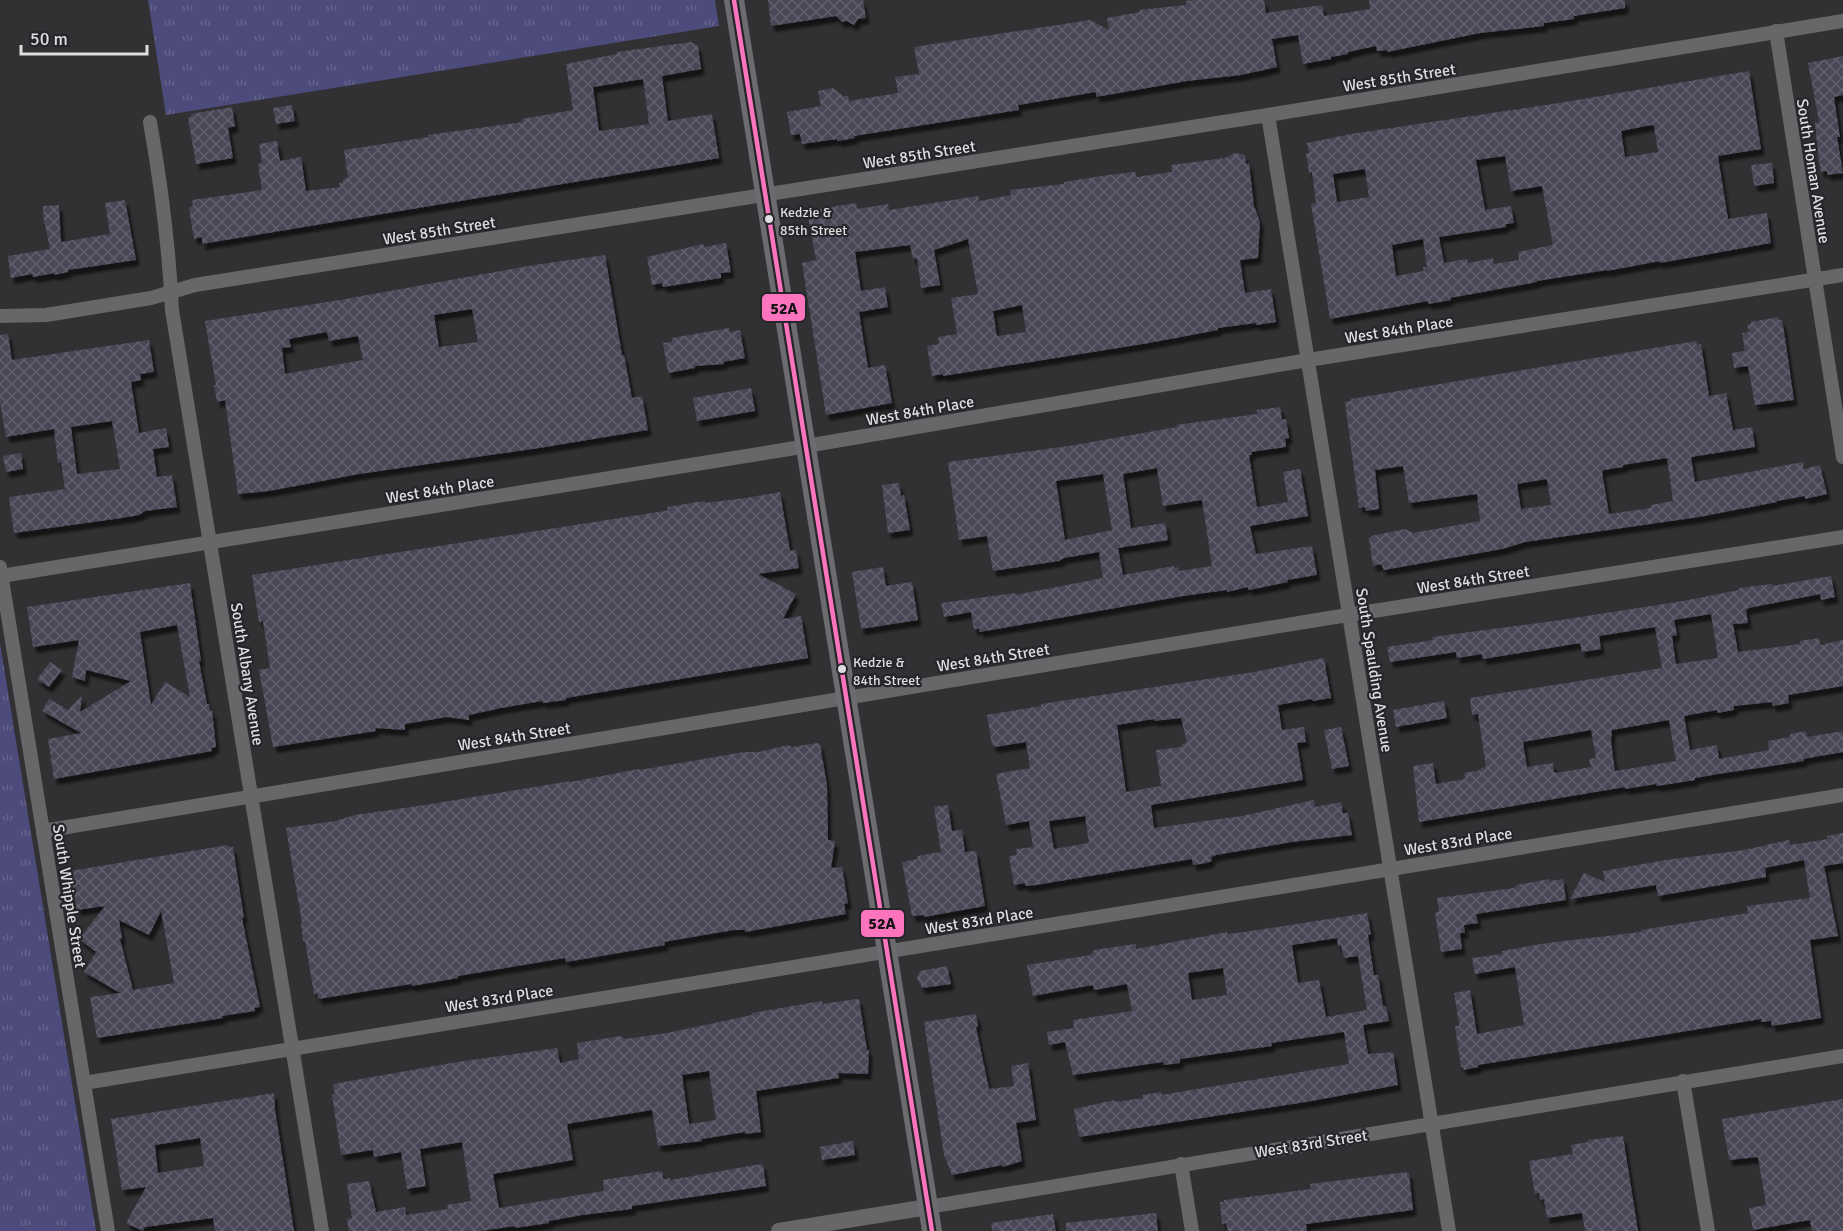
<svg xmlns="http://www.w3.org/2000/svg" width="1843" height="1231" font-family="Signika,sans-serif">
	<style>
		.grass { fill: url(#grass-tufts) }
		.building { fill: url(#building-cross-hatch); fill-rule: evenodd; filter: url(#shadow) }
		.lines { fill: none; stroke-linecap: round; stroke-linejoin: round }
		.minor { stroke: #676769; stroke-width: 14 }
		.tertiary { stroke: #676769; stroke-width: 16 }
		.secondary { stroke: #6c6c70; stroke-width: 20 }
		.bus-1-casing { stroke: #26262a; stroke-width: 9 }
		.bus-1 { stroke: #fc73be; stroke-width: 4.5 }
		.bus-dot { fill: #dedee1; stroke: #26262a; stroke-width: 2 }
		.labels { text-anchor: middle; stroke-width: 4.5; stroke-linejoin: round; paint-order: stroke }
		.bus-label { font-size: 14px; fill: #dedee1; stroke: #26262a; text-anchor: start }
		.street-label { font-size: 16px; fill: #dedee1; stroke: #26262a }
		.line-badge { stroke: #26262a; stroke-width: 2 }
		.pale-badge-label { font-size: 16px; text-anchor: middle; font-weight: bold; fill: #111 }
	</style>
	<defs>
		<pattern id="grass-tufts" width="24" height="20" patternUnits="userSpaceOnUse" patternTransform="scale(1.5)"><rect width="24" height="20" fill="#4d4b7b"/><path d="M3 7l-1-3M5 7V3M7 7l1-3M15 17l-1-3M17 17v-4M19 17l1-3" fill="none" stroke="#66648d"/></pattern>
		<pattern id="building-cross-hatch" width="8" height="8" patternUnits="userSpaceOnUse" patternTransform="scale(1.5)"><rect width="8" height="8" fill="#484656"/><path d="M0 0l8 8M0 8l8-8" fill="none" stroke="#62606e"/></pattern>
		<filter id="shadow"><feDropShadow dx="3.5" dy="6" stdDeviation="1.5" flood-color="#0009"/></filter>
	</defs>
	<rect width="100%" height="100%" fill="#313133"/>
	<g class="grass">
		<path d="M148,0H715L719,26L166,115Z"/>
		<path d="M0,643L96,1231H0Z"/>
	</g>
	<g class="building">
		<path d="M768,0H863L866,18L858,19L854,25L847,21L842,22L836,16L771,26Z"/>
		<path d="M1194,0H1264L1266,13L1322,5L1324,16L1370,9L1369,0H1625V8L1574,16V19L1544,23V26L1480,33L1387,52V50L1377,51L1376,46L1348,52V54L1331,57V59L1303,64L1298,35L1272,39L1277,67L1241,75L1187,81L1096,97V92L1018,105L1019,110L854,136L855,138L837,141V139L802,144L800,134L791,135L787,112L821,106L818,91L833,88L843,96H848L849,101L898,93L895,77L919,74L914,47L1090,20L1109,30L1107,18L1140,12L1139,10L1186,5V1Z"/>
		<path d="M691,42L698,46L701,69L662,76L668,121L712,114L719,158L202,244V237L194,239L189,208L193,206L192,200L262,190L258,164L262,163L259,144L277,141L280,161L301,157L306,191L340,187L339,183L343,182V179L348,178L344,150L429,137L428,135L523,122L522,119L573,110L566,64L617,54V52ZM643,79L649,124L599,131L593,87Z"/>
		<path d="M1843,56V95L1834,97L1840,137H1837L1843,173L1827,175V171L1821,172L1818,155L1815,123L1819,122L1808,63Z"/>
		<path d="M1749,71L1761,149L1718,156L1728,219L1767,213L1771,243L1660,263V261L1607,271V270L1537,281V282L1450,298L1451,300L1428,304V301L1330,319L1311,204L1316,203L1312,172L1309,173L1306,153H1309L1307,143L1351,134L1559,103ZM1651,125L1654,126L1658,152L1625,157L1621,131ZM1505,156L1511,191L1542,186L1553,245L1518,252L1519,260L1494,264L1493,258L1468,263L1467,259L1444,263L1439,237L1506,227V224L1514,223L1511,206L1485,210L1476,160ZM1365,169L1369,197L1337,202L1333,174ZM1423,239L1427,267H1423L1424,271L1396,276L1392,245Z"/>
		<path d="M292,105L295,121L276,124L273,108Z"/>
		<path d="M232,107L235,126L228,128L233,158L196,164L188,118L191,117V114Z"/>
		<path d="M1235,153L1245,155L1246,164L1249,163L1254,206L1260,222L1258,258L1240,260L1245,293L1271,289L1276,322L1256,325V323L1218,328V330L1149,343L943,376V374L932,376L927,346L939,344L938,337L957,334L951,298L978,294L968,239L934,250L940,285L921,288L917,258L913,259L910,245L855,252L861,291L885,287L888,307L859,312L868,368L885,365L892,403L826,415L802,263L816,260L807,211L856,203L857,209L888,204L889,210L978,196L979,201L1011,195L1010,190L1064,184V182L1108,175L1135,172L1136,177L1172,172L1171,165L1225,158ZM1022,305L1026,332L997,336L993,311Z"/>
		<path d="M1772,163L1774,183L1754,186L1751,165Z"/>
		<path d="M125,200L136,260L68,270V272L54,275V273L33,277L32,274L11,278L8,256L50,249L45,224H44L43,206L59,205L61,242L110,234L105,203Z"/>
		<path d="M726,243L731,272L721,273V278L663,287L662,283L652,285L647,257L703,244L704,247Z"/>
		<path d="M605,255L622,355H624L632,398L642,396L648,430L539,448L359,474L269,491L238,494L225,400L217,402L214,385H216L205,321L340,300L534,265ZM472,309L478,342L439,347L434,315ZM327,332L329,341L358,336L363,360L285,374L282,348L291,347L289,339Z"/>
		<path d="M1779,317V320H1782L1785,338L1794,400L1755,405L1748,366L1734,368L1732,353L1745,351L1742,333L1749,332L1747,325L1751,324V322Z"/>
		<path d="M729,328L730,332L740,330L745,358L723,362L724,364L695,366V368L668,373L663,343L672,342V338Z"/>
		<path d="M8,334L12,360L149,340L154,372L140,374L141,380L131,382L139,433L166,428L169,447L153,449L157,477L172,475L177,507L145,511L139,515L122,518L14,533L9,497L65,489L61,462L58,463L54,429L6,437L0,402V335ZM112,421L120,469L77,474L71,427Z"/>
		<path d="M1696,341L1697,345L1701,344L1709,396L1726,393L1733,430L1752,427L1755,447L1691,457L1695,482L1803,462L1804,469L1820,465L1827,494L1805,499V496L1777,501V502L1699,517L1525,542L1502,549L1384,570L1381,564L1373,566L1369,538H1372L1371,536L1405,529L1413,533L1480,521L1477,494L1409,503L1403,466L1375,470L1379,509L1366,511L1365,507L1359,508L1345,402L1351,401V399ZM1667,458L1673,501L1651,505V508L1609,514L1602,472L1604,470L1623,467V465ZM1547,479L1551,505L1521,509L1517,484Z"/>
		<path d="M751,388L755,411L697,421L693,398Z"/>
		<path d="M1280,407L1282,420L1286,419L1289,438L1285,439L1286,447L1251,452L1252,455H1249L1257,507L1288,502L1283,472L1300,469L1308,516L1250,526L1256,554L1312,546L1317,575L1287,580L1288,582L1249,590L1248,587L1227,592V590L1183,596L980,632L979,628L974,630L971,612L944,617L941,603L1015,593V595L1103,578L1099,552L1064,558L1059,561L993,571L987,536L959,540L948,462L1069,446L1177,427L1176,425L1257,414V410ZM1157,468L1163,506L1202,500L1212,566L1179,571L1178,567L1174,568V566L1123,575L1118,548L1168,540L1165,523L1131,528L1123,474ZM1103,474L1112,530L1065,540L1056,481Z"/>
		<path d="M21,453L23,469L6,472L3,456Z"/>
		<path d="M899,483L901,496L904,495L910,530L888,533L882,485Z"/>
		<path d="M780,492L790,551L796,550L799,568L758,574L796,594L783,619L801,616L808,658L566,698V700L543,703L542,701L501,708L469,715V720L447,717L405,724V730L375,728L376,731L273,747L259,670L270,668L263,621L259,622L252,575L665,511L668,510L667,507L698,502L705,501V503L746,498Z"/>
		<path d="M883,567L886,586L912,582L918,620L861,629L852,572Z"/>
		<path d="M1831,576L1835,597L1821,600L1820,594L1749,608L1746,610L1748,623L1733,624L1738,652L1800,644V641L1819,638L1820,645L1843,640V686L1788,695L1789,703L1773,706L1772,702L1734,706V710L1717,713V710L1684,716L1690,750L1717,745L1719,759L1769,750L1768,741L1790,737V734L1806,731L1807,737L1843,731V752L1803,759L1804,761L1718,774L1695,778V780L1657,786L1656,784L1625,789V787L1419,822L1413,766L1433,763L1436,784L1465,779L1464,773L1481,770V768L1486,767L1478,714L1472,715L1470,698L1662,668L1655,627L1599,636L1601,649L1582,652L1580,643L1483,659L1482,654L1457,658L1456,652L1390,662L1387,647L1433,640L1432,637L1561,620L1683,601L1739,590V588L1772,584V586ZM1711,614L1718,658L1676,664L1672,636L1677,635L1674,620ZM1669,720L1676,761L1615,771L1611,741L1612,730ZM1591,730L1596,758L1589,759L1591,767L1557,773L1554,772L1553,763L1527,767L1523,742Z"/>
		<path d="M190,583L201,661H199L207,704H209L210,711L212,710L216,747L211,748L212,751L54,779L48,739L81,733L42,711L49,699L68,710L82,695L80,712L131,681L86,670L85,681L72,677L79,640L33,647L27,607ZM177,625L190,697L165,682L151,705L140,632Z"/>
		<path d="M1324,658L1331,698L1313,701L1312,699L1278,705L1282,730L1304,727L1306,742L1297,743L1303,780L1151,805L1154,828L1242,816L1314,800L1315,807L1341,802L1343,813H1348L1352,835L1292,842L1216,855L1211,857L1212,861L1206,863L1193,865L1192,859L1036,885L1025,886V883L1014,885L1009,856L1017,855L1016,849L1033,847L1029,821L1006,825L996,774L1030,768L1026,742L995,747L994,745H992L987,715L1041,706V704L1254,672ZM1181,718L1187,743L1182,744V747L1156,750L1161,786L1126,792L1117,725L1154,719V721ZM1085,816L1089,843L1054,849L1049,821Z"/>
		<path d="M50,662L62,670L49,687L37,679Z"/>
		<path d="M1444,701L1447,718L1396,727L1393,710Z"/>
		<path d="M1341,727L1349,766L1332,769L1324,730Z"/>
		<path d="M818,743L820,744L827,785L828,840L835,841L831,868L842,867L848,903L844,904L846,914L745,932V930H734L704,935L664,942L665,945L584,959L566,962L565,958L458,976V978L412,986L411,984L318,999L317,993L314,994L305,941H303L301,924L302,923L286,828L335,821L355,815L425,805L571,781V782L639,769L640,770L744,752H759L788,745L792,747Z"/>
		<path d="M948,805L952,831L962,830L965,852L976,851L985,906L924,917L923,915L912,916L902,862L918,859L917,856L941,852L934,807Z"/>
		<path d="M1843,833V863L1824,866L1838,936L1810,940L1821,1018L1772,1026L1771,1021L1761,1022V1019L1478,1065V1067L1464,1070L1463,1067H1461L1455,1026H1459V1023L1454,993L1470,990L1477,1034L1524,1025L1515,967L1475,974L1472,958L1502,954V951L1547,943L1641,932V930L1748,913L1747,906L1810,898L1804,860L1765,868L1766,877L1658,896L1656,885L1570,899L1584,873L1605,882L1603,871L1666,860L1744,850L1789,840L1790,845L1828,839L1827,836Z"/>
		<path d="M228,845V847H233L244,918H242L260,1007L254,1008L255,1011L222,1016L223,1018L97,1038L90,997L120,993L84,972L96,952L79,939L105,906L77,910L70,871ZM161,911L174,983L133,990L120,939L122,938L119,920L149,935Z"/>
		<path d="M1549,879L1550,881L1563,879L1566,900L1476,914L1478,923L1464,925L1465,933H1460L1462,949L1441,952L1435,912H1439L1437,898L1514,888L1517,885Z"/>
		<path d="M1367,913L1371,934L1368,935L1374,975H1378L1383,1006H1386L1389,1021L1363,1025L1368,1054L1393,1052L1398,1085L1306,1102L1079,1137L1074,1109L1115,1100L1116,1102L1143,1098V1095L1161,1092L1162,1095L1185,1091L1349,1064L1344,1032L1271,1043L1272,1046L1180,1059V1063L1164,1065L1163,1062L1073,1075L1065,1042L1049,1045L1047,1032L1074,1028L1073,1020L1132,1011L1127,984L1094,990L1093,985L1033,996L1027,965L1091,955L1094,950L1107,948L1136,944V949L1227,932V934L1245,932ZM1337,938L1338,946L1341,945L1344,958L1358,956L1367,1010L1326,1017L1319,980L1298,983L1292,945ZM1223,968L1227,995L1192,1000L1188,973Z"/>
		<path d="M947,966L951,984L922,988L917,978L920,971Z"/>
		<path d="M857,999H859L867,1050H869L868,1074L838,1073L839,1078L756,1091L761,1132L745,1134V1132L702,1139V1141L658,1146L652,1110L627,1114L567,1124L573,1160L493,1174L499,1208L604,1191L603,1180L662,1171L663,1179L670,1178V1180L761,1164L763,1165L766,1186L632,1206V1209L582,1215L549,1221V1223L515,1228V1226L481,1231H349L347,1219L352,1218L347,1184L369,1181L376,1212L405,1207L406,1215L448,1209L447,1205L471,1201L462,1142L420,1149L426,1186L407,1189L401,1152L374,1157L373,1150L341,1155L332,1095L335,1094L333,1084L457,1062L557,1048L560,1063L579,1059L577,1043L621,1036L625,1039L667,1033L752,1015V1013L822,1001V1004ZM709,1071L716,1120L689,1124L682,1075Z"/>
		<path d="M976,1014L978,1026L976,1027L989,1089L1014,1086L1011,1066L1028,1063L1036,1120L1016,1123L1022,1161L1002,1167V1165L952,1175L944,1155L924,1022Z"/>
		<path d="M274,1093L275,1109L294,1231H215L213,1218L145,1227L143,1231L126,1223L146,1187L122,1190L111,1119ZM200,1138L204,1164L203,1166L158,1173L155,1145Z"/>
		<path d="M1843,1099V1231H1812L1810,1220L1753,1230L1749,1208L1766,1205L1758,1157L1729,1160L1722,1119Z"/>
		<path d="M1623,1136L1638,1231H1585L1582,1213L1547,1218L1544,1199L1540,1200L1539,1193L1535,1194L1529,1161L1573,1154L1571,1145L1588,1142V1140Z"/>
		<path d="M853,1141L855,1155L822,1160L820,1147Z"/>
		<path d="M1407,1172V1174L1409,1173L1413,1210L1306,1224L1307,1231H1228L1226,1223L1222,1224L1220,1202H1224V1200L1311,1189L1310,1184Z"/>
		<path d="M1156,1213L1158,1231H1066V1223Z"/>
		<path d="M1053,1214L1056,1231H992L991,1223Z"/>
	</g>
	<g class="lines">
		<g class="minor">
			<path d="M1776,31L1843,457"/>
			<path d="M1268,115L1449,1231"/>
			<path d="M150,122C161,184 169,247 172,310L322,1231"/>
			<path d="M0,316L46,315L151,298L195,285L1268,115L1843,21"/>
			<path d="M0,567L108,1231"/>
			<path d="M1,576L783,450L1308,360L1843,275"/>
			<path d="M43,831L1329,618L1843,537"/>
			<path d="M1683,1081L1708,1231"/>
			<path d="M84,1083L1843,795"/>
			<path d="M1181,1164L1192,1231"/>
			<path d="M928,1207L1843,1056"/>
		</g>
		<path class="tertiary" d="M779,1231L928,1207"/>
		<path class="secondary" d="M734,0L932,1231"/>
		<g class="bus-1-casing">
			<path id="bus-1" d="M734,0L932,1231"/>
		</g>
		<use href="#bus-1" class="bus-1"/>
	</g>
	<g class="bus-dot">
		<circle cx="769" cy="219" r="5"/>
		<circle cx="842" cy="669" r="5"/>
	</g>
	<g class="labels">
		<g class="bus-label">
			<text x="780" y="217">Kedzie &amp;<tspan x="780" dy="18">85th Street</tspan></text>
			<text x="853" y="667">Kedzie &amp;<tspan x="853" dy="18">84th Street</tspan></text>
		</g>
		<g class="street-label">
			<text transform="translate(1399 77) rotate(-9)" y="6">West 85th Street</text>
			<text transform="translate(919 154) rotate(-9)" y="6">West 85th Street</text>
			<text transform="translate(1814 171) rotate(81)" y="6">South Homan Avenue</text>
			<text transform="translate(439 230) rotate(-9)" y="6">West 85th Street</text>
			<text transform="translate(1399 329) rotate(-9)" y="6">West 84th Place</text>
			<text transform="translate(920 410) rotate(-10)" y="6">West 84th Place</text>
			<text transform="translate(440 489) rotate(-9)" y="6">West 84th Place</text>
			<text transform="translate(1473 579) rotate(-9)" y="6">West 84th Street</text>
			<text transform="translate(993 657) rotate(-9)" y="6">West 84th Street</text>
			<text transform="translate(1375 670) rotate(81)" y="6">South Spaulding Avenue</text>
			<text transform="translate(248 674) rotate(81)" y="6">South Albany Avenue</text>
			<text transform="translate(514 736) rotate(-9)" y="6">West 84th Street</text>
			<text transform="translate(1458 841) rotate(-9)" y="6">West 83rd Place</text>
			<text transform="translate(70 896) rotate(81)" y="6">South Whipple Street</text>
			<text transform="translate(979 920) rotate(-9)" y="6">West 83rd Place</text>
			<text transform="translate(499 998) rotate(-9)" y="6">West 83rd Place</text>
			<text transform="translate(1311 1143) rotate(-9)" y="6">West 83rd Street</text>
		</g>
	</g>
	<g class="line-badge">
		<rect x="761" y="293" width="45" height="29" rx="6" fill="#fc73be"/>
		<rect x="860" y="909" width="45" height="29" rx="6" fill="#fc73be"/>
	</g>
	<g class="pale-badge-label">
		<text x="784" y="314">52A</text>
		<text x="882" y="929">52A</text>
	</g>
	<path d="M21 45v9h126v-9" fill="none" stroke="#dedee1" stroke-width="3"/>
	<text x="30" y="45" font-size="18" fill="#dedee1" stroke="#26262a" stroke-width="4.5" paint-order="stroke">50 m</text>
</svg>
